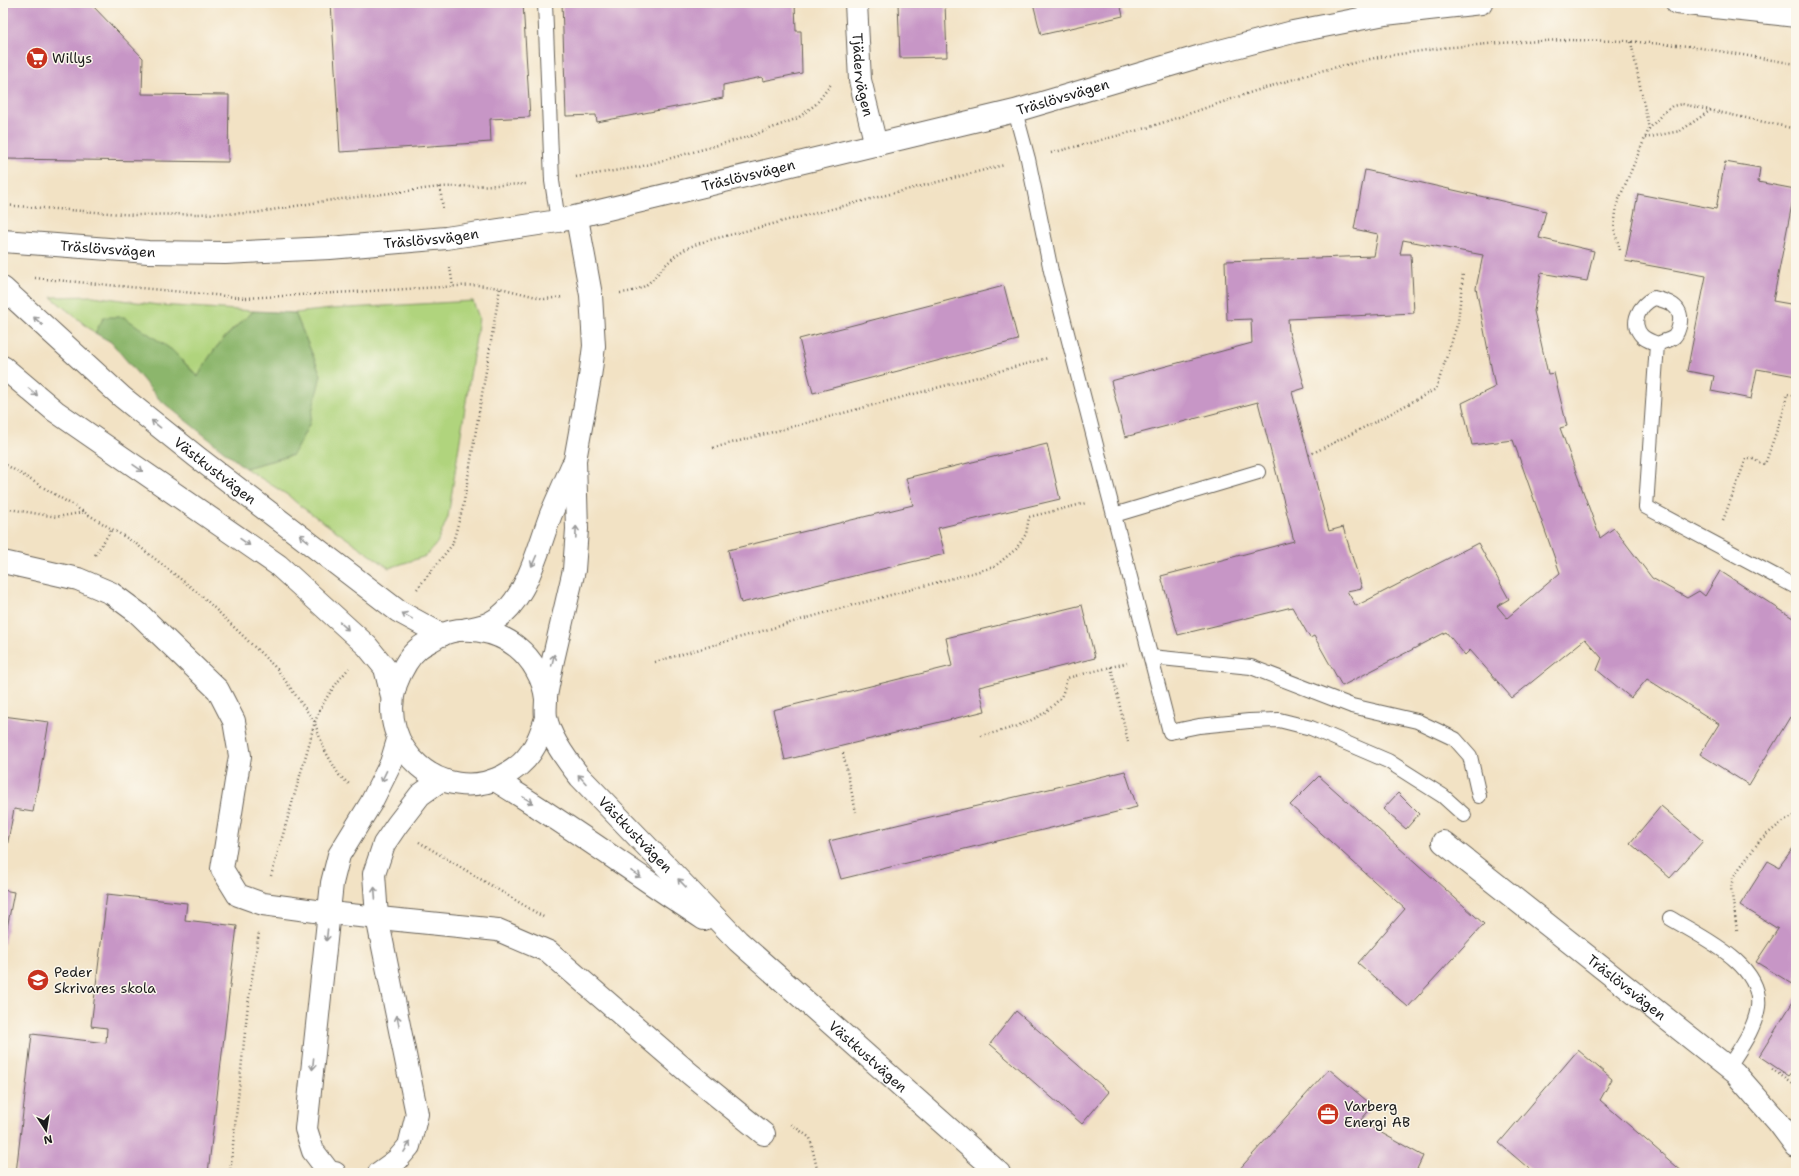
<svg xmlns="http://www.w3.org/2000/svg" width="1799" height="1176" font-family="'Shantell Sans',sans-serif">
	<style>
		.green { fill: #b0d47d; stroke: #66784c }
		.forest { fill: #8cb66c; stroke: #546944 }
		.building { fill: #c796c6; fill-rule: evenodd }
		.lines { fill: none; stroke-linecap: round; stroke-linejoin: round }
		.lane-casing { stroke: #676157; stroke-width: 16 }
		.street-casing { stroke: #676157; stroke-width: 24 }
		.secondary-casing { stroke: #676157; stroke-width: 24 }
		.path { stroke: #676157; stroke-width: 2.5; stroke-dasharray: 1 3; stroke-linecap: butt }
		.lane { stroke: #fff; stroke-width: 14 }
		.street { stroke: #fff; stroke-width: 22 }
		.secondary { stroke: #fff; stroke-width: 22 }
		.oneway { stroke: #999 }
		.labels { text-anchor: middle; stroke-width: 3; stroke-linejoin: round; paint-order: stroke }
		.poi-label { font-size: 14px; fill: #1c1c1c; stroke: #fbf7ec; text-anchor: start }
		.street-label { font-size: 14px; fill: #1c1c1c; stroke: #fbf7ec }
	</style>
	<rect width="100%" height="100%" fill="#fbf7ec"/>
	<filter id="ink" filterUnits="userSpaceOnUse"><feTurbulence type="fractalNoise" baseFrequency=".025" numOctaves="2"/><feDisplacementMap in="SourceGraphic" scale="8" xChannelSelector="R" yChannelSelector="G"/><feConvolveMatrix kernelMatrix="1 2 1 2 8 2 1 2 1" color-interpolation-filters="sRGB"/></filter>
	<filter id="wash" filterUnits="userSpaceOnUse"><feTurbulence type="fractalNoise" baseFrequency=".012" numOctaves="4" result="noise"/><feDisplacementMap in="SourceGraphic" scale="16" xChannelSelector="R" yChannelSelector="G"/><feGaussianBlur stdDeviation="0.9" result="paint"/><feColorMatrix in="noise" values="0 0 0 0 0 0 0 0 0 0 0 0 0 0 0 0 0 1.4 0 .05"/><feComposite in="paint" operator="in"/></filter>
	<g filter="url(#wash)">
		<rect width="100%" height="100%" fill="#f2e2c4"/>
		<g class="green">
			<path d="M93,296L158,305L254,311C231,330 210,349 199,377L172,350L104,317L95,333L51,297Z"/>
			<path d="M473,301L479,318L448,517L437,543L426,556L389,568L299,505L289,496L245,468L293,455L321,375L295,313L331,309Z"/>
		</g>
		<path class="forest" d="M254,311L295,313L321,375L309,425L293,455L245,468L159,399L111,342L95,333L104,317H124L172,350L198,377C213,346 229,333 254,311Z"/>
		<g id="blocks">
			<g class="building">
				<path d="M3,3H90L143,58L142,94L229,95L228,162L3,159Z"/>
				<path d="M331,3H523L530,117L490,119L491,142L340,152Z"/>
				<path d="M562,3H795L796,31H801L802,73L763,81L762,77L723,85V98L597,122L596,115L566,116Z"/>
				<path d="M898,3H945L947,57L900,58Z"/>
				<path d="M1033,3H1120L1123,16L1041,35Z"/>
				<path d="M1725,162L1760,168L1758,182L1795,189L1773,301L1796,305V376L1757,369L1751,399L1711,391L1714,376L1687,371L1706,276L1625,261L1638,194L1716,209Z"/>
				<path d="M1365,170L1546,211L1539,238L1594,251L1587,281L1541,273L1534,311L1548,374L1554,373L1567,426L1560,428L1600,538L1614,528L1652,578L1687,598L1699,591L1705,596L1720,571L1796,620V721L1790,717L1749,785L1700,754L1719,724L1647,679L1631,698L1597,670L1602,658L1585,639L1512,698L1470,650L1465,655L1446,632L1342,686L1314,636L1310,638L1292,607L1178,635L1161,576L1294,541L1258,402L1125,437L1111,381L1252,343L1251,319L1227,320L1225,261L1374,256L1378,234L1354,229ZM1403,240L1483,255L1476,288L1495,387L1462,403L1472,445L1513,440L1560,573L1507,618L1497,606L1509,599L1478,543L1356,606L1347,591L1362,588L1343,527L1329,531L1292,392L1305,388L1289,332L1288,319L1414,313L1411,254H1400Z"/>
				<path d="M1004,286L1018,340L813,393L799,339Z"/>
				<path d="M1047,444L1060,499L938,528L945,554L741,603L728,550L913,505L906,478Z"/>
				<path d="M1082,605L1095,658L979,687L985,711L785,760L773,710L952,666L946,638Z"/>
				<path d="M3,716L49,722L33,812L14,809L4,863Z"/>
				<path d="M1125,771L1137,807L841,879L829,841Z"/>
				<path d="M1319,776L1484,924L1408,1007L1358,963L1405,909L1290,805Z"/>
				<path d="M1398,793L1419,814L1406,829L1383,809Z"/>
				<path d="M1661,806L1703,841L1670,878L1630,843Z"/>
				<path d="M1796,844V986L1756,962L1778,929L1740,905L1768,861L1779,867Z"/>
				<path d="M3,890L14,892L4,944H3Z"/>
				<path d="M107,894L187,903L185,920L237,926L208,1173H16L32,1034L106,1043L107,1028L91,1026Z"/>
				<path d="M1796,997V1072L1793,1071L1789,1076L1759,1056Z"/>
				<path d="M1016,1011L1109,1092L1082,1124L990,1044Z"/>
				<path d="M1578,1050L1612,1079L1600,1100L1684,1173H1534L1499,1143Z"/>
				<path d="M1329,1069L1373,1106L1360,1121L1423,1156L1417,1169L1424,1173H1236Z"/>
			</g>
		</g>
	</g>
	<g filter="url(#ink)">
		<use href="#blocks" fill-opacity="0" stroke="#676157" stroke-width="1"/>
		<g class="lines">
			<g class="lane-casing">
				<g id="lane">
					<path d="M545,3L552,181L558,221"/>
					<path d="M1015,111L1028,159L1051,271L1170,732L1199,726L1249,721L1279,720L1311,728L1388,761L1443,796L1464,815"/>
					<path d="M1654,298C1668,301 1682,306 1680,322C1679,328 1678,333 1674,337C1670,340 1662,342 1657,344C1653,342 1646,340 1642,336C1629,322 1640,305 1654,298Z"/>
					<path d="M1657,344L1646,507L1796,587"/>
					<path d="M1114,515L1258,472"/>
					<path d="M1151,657L1251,667L1352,706L1417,721L1455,739L1470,756L1479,796"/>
					<path d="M1670,918C1701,937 1763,964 1758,1007C1755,1029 1739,1050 1728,1068"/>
				</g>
			</g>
			<g class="street-casing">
				<g id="street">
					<path id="s1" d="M856,3L860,80L876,145"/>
					<path d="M3,562L78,579L111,593L138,613L218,690L234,721L240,756L222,869L238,895L263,904L330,913L498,930L549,952L689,1073L764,1134"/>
					<path id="s2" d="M1443,842L1735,1073L1778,1122L1796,1146"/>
					<path d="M335,1173L329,1172L313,1151L306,1129L332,883L339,855L371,803L391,763L398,740"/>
					<path d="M379,1173L397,1160L409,1146L417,1114L377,917L374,874L384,844L397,825L420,795L441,780"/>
				</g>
			</g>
			<g class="secondary-casing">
				<g id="secondary">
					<path d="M1677,3L1796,16"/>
					<path id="s3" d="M3,241L148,252L225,253L330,248L446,238L558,221L1015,111L1201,56L1293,32L1385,14L1481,3"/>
					<path id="s4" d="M3,288L122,397L197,457L398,611L442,635"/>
					<path d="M3,367L55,411L278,565L367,646L385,668L392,696"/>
					<path d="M467,629C473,628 479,627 485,625C526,609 537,550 551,514C558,498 565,482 572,466"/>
					<path d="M546,696L553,660L574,570L577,529L575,460L590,377L594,346L591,295L577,218"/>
					<path id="s5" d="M546,718C538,744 529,763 503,776C442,807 375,748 396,684C401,671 408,657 419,648C424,644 431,641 437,637C461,623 497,631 517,647C532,659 544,679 546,699C546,705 545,711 546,717C549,736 568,762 580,777L738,941L999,1173"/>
					<path d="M495,780C566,823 634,873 704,919"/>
				</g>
			</g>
			<g class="path">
				<path d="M1631,42L1649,129"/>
				<path d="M1645,138L1680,131L1711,110"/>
				<path d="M1051,153L1147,128L1255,91L1320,71L1379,57L1442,48L1499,43L1565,40L1625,41L1689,46L1796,64"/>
				<path d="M576,177L639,167L754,135L798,118L816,104L832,83"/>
				<path d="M440,187L443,210"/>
				<path d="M3,205L135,215L254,213L325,201L440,187L528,184"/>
				<path d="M1620,250L1614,228L1617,204L1645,138L1649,129L1663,113L1672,106L1682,104L1796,129"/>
				<path d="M450,267L453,287"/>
				<path d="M35,278L246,298L477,285L500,288L545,299L563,297"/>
				<path d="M620,293C652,290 651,277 673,258C682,249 694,245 706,241L1004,165"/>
				<path d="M713,448L1048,358"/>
				<path d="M1309,455L1373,423L1436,389L1458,322L1463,273"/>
				<path d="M3,463L135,543L202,596L277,669L314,721L324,749L339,775L349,784"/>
				<path d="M3,508L57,517L85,512"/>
				<path d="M1723,520L1746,459H1754L1759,463L1765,464L1783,413L1787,394L1796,396"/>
				<path d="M95,555L112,529"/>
				<path d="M417,589L452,545L463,507L500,288"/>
				<path d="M655,662L835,610L994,567L1016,549L1026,534L1029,517L1086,503"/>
				<path d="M1111,667L1128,742"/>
				<path d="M981,736C1009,729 1041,722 1060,698C1064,693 1065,684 1067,678L1127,663"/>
				<path d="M843,753L856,812"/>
				<path d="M419,842L545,918"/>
				<path d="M271,876L310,741C316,710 329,692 349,668"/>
				<path d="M1737,930L1731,888L1733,877L1761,839L1781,823L1796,815"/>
				<path d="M1772,1069L1796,1086"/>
				<path d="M791,1124L810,1138L818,1173"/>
				<path d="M230,1173L248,1004L259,932"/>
			</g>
			<use href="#lane" class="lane"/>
			<use href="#street" class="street"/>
			<use href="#secondary" class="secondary"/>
		</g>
		<defs><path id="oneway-shaft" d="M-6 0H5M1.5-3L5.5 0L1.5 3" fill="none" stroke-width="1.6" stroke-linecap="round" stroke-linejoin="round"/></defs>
		<g class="oneway">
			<use href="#oneway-shaft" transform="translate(38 321) rotate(-137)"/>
			<use href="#oneway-shaft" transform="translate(33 392) rotate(40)"/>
			<use href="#oneway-shaft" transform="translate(156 424) rotate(-141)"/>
			<use href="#oneway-shaft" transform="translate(138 468) rotate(35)"/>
			<use href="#oneway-shaft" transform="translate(576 532) rotate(-88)"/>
			<use href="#oneway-shaft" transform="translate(304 538) rotate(-142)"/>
			<use href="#oneway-shaft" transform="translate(245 542) rotate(35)"/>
			<use href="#oneway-shaft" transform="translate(534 561) rotate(114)"/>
			<use href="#oneway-shaft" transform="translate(407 616) rotate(-151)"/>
			<use href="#oneway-shaft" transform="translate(344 626) rotate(42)"/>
			<use href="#oneway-shaft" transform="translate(553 660) rotate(-77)"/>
			<use href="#oneway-shaft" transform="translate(384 776) rotate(116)"/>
			<use href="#oneway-shaft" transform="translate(582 779) rotate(-132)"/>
			<use href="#oneway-shaft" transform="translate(528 800) rotate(31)"/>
			<use href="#oneway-shaft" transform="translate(636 874) rotate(33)"/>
			<use href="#oneway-shaft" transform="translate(682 883) rotate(-134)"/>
			<use href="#oneway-shaft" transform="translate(375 893) rotate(-94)"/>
			<use href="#oneway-shaft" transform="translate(327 935) rotate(96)"/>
			<use href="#oneway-shaft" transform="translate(398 1021) rotate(-101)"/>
			<use href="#oneway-shaft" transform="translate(313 1064) rotate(96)"/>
			<use href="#oneway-shaft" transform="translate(407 1147) rotate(-59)"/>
		</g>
	</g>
	<defs>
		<g id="supermarket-disc" transform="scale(1.15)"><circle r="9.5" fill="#c8321e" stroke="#fbf7ec"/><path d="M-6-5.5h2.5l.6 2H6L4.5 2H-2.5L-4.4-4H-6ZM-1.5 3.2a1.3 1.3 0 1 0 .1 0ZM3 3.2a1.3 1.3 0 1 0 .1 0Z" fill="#fff"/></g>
		<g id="school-disc" transform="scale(1.15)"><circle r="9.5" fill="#c8321e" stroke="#fbf7ec"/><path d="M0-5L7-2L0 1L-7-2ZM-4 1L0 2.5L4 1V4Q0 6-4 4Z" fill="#fff"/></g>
		<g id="office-disc" transform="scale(1.15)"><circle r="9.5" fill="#c8321e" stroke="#fbf7ec"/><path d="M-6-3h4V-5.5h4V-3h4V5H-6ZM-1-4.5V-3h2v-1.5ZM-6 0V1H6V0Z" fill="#fff"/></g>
	</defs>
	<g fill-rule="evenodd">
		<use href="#supermarket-disc" x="37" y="58"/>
		<use href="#school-disc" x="38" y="980"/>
		<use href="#office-disc" x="1328" y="1114"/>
	</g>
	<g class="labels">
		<g class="poi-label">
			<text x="52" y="63">Willys</text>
			<text x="54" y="977">Peder<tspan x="54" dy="16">Skrivares skola</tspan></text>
			<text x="1344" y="1111">Varberg<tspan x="1344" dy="16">Energi AB</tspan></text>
		</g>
		<g class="street-label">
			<text dy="5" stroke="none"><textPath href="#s1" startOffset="72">Tjädervägen</textPath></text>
			<text dy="5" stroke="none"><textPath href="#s3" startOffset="1077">Träslövsvägen</textPath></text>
			<text dy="5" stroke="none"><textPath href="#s3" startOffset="753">Träslövsvägen</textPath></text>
			<text dy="5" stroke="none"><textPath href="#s3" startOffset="429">Träslövsvägen</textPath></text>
			<text dy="5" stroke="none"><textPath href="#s3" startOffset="105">Träslövsvägen</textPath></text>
			<text dy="5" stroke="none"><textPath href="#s4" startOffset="280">Västkustvägen</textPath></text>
			<text dy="5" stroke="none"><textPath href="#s5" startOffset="632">Västkustvägen</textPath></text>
			<text dy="5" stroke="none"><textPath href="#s2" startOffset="234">Träslövsvägen</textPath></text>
			<text dy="5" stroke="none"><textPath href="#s5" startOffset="954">Västkustvägen</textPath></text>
		</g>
	</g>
	<rect width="1799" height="1176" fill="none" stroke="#fbf7ec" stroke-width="16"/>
	<g transform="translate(46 1130) rotate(168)" stroke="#fbf7ec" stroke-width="3" paint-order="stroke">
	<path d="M0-3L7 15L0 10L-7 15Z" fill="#1c1c1c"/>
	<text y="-6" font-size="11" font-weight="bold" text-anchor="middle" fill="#1c1c1c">N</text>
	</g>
</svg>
